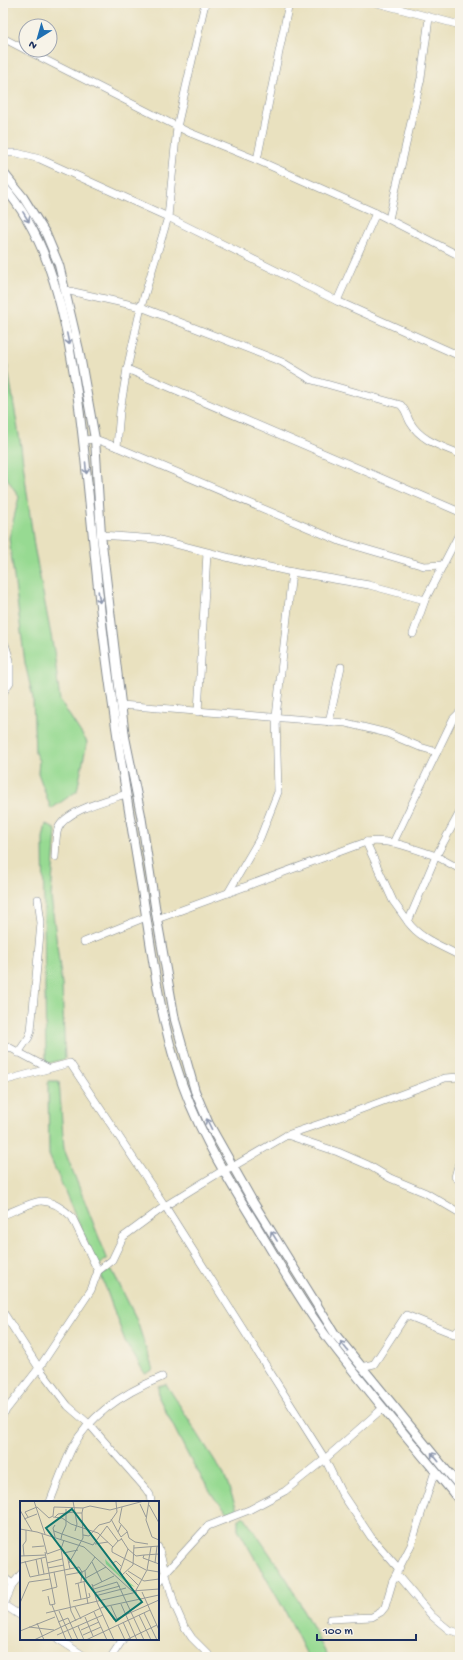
<svg xmlns="http://www.w3.org/2000/svg" width="463" height="1660" font-family="'Gochi Hand',sans-serif">
	<style>
		.green { fill: #97da92; stroke: #598478 }
		.lines { fill: none; stroke-linecap: round; stroke-linejoin: round }
		.minor-casing { stroke: #82888e; stroke-width: 8 }
		.tertiary-casing { stroke: #82888e; stroke-width: 10 }
		.minor { stroke: #fff; stroke-width: 7 }
		.tertiary { stroke: #fff; stroke-width: 8 }
		.oneway { stroke: #8d97ae }
		.inset-road { fill: none; stroke: #979a98; stroke-width: 1 }
		.view { fill: #0f766e; fill-opacity: 0.15; stroke: #0f766e; stroke-width: 2 }
		.inset-edge { fill: none; stroke: #1b2f5e; stroke-width: 2 }
	</style>
	<rect width="100%" height="100%" fill="#f7f3e8"/>
	<filter id="ink" filterUnits="userSpaceOnUse"><feTurbulence type="fractalNoise" baseFrequency=".025" numOctaves="2"/><feDisplacementMap in="SourceGraphic" scale="8" xChannelSelector="R" yChannelSelector="G"/><feConvolveMatrix kernelMatrix="1 2 1 2 8 2 1 2 1" color-interpolation-filters="sRGB"/></filter>
	<filter id="wash" filterUnits="userSpaceOnUse"><feTurbulence type="fractalNoise" baseFrequency=".012" numOctaves="4" result="noise"/><feDisplacementMap in="SourceGraphic" scale="16" xChannelSelector="R" yChannelSelector="G"/><feGaussianBlur stdDeviation="0.9" result="paint"/><feColorMatrix in="noise" values="0 0 0 0 0 0 0 0 0 0 0 0 0 0 0 0 0 1.4 0 .05"/><feComposite in="paint" operator="in"/></filter>
	<g filter="url(#wash)">
		<rect width="100%" height="100%" fill="#e9e1bf"/>
		<g class="green">
			<path d="M3,289L6,297L4,346L21,447L34,546L54,651L60,701L87,742L77,791L51,809L38,773L39,761L35,753L33,698L25,663L9,538L19,497L3,472Z"/>
			<path d="M46,824L56,830L51,897L62,985L65,1059L46,1064L43,838Z"/>
			<path d="M48,1081H59L64,1149L107,1258L98,1267L49,1155Z"/>
			<path d="M112,1270L136,1318L153,1370L145,1374L125,1341L101,1275Z"/>
			<path d="M166,1384L224,1475L237,1509L229,1513L215,1499L190,1459L159,1398L158,1386Z"/>
			<path d="M244,1516L288,1581L328,1657H308L285,1611L238,1529V1520Z"/>
		</g>
	</g>
	<g filter="url(#ink)">
		<g class="lines">
			<g class="minor-casing">
				<g id="minor">
					<path d="M377,3L460,25"/>
					<path d="M3,38L26,50"/>
					<path d="M26,50L188,132L257,160L376,213L460,256"/>
					<path d="M3,153H17L40,159L168,217L337,301L460,356"/>
					<path d="M257,160L289,3"/>
					<path d="M389,219L421,78L429,18"/>
					<path d="M65,290L141,307L282,362L312,380L401,405C407,412 406,414 410,422C421,441 441,446 460,454"/>
					<path d="M337,301L376,213"/>
					<path d="M127,369L460,512"/>
					<path d="M84,440L95,439L117,447L342,542L424,566L443,565"/>
					<path d="M117,447L120,411L127,369L141,307L168,217L177,127L205,3"/>
					<path d="M101,535L156,539L246,562L292,572L369,585L425,600"/>
					<path d="M413,634L425,600L460,532"/>
					<path d="M3,693L10,682V660L5,644"/>
					<path d="M121,705L346,723L387,733L420,747L437,752"/>
					<path d="M198,712L207,553"/>
					<path d="M329,722L341,667"/>
					<path d="M460,812L436,856L460,869"/>
					<path d="M366,842L393,901L408,922"/>
					<path d="M393,843L453,719L460,712"/>
					<path d="M55,857C56,849 55,837 58,829C65,810 108,800 126,794"/>
					<path d="M228,893L260,838L278,792L276,717L292,572"/>
					<path d="M157,919L366,842C389,838 414,849 436,856L408,922C420,939 442,946 460,956"/>
					<path d="M84,942L146,917"/>
					<path d="M3,1044L48,1068"/>
					<path d="M18,1053L29,1037L31,1031L41,923L38,899"/>
					<path d="M3,1081L70,1063L165,1206L325,1459L285,1491L249,1510L208,1526L165,1573L158,1584"/>
					<path d="M287,1135L338,1152L368,1165L390,1178L426,1193L460,1213"/>
					<path d="M460,1159L455,1177L460,1181"/>
					<path d="M3,1215C11,1212 35,1201 41,1201C52,1201 64,1209 72,1217L98,1271"/>
					<path d="M3,1312L39,1368L68,1406L89,1424L146,1489L150,1495L151,1502"/>
					<path d="M361,1367L374,1364L406,1315L454,1334L460,1329"/>
					<path d="M383,1408L325,1459L341,1492L371,1537L399,1569"/>
					<path d="M3,1414L39,1368L91,1290L98,1271L112,1260L123,1237L165,1206L222,1171L234,1166L287,1135L343,1116L445,1078L460,1077"/>
					<path d="M50,1502C57,1484 64,1465 72,1448C90,1414 128,1391 162,1377"/>
					<path d="M158,1547L175,1606L184,1626L192,1638L211,1657"/>
					<path d="M3,1577L13,1584"/>
					<path d="M393,1580L398,1576L432,1616L449,1630L460,1633"/>
					<path d="M4,1605L21,1616"/>
					<path d="M3,1607L13,1584L21,1574"/>
					<path d="M330,1619L372,1617L381,1612L385,1607L393,1580L411,1545L435,1471"/>
					<path d="M58,1639L86,1657"/>
					<path d="M111,1657L123,1639"/>
				</g>
			</g>
			<g class="tertiary-casing">
				<g id="tertiary">
					<path d="M3,172L23,197L46,234L59,265L79,350L95,439L101,535L125,737L141,815L157,919L175,1020L195,1091L209,1124L253,1202L335,1334L460,1487"/>
					<path d="M3,186C53,243 65,319 77,392C87,463 92,535 100,606C111,703 127,800 143,896C152,953 159,1011 176,1065C194,1125 224,1173 256,1225C279,1263 302,1304 329,1340C371,1395 416,1448 460,1501"/>
				</g>
			</g>
			<use href="#minor" class="minor"/>
			<use href="#tertiary" class="tertiary"/>
		</g>
		<defs><path id="oneway-shaft" d="M-6 0H5M1.5-3L5.5 0L1.5 3" fill="none" stroke-width="1.6" stroke-linecap="round" stroke-linejoin="round"/></defs>
		<g class="oneway">
			<use href="#oneway-shaft" transform="translate(26 217) rotate(58)"/>
			<use href="#oneway-shaft" transform="translate(68 339) rotate(78)"/>
			<use href="#oneway-shaft" transform="translate(86 468) rotate(85)"/>
			<use href="#oneway-shaft" transform="translate(99 597) rotate(83)"/>
			<use href="#oneway-shaft" transform="translate(209 1124) rotate(-116)"/>
			<use href="#oneway-shaft" transform="translate(274 1236) rotate(-122)"/>
			<use href="#oneway-shaft" transform="translate(344 1346) rotate(-128)"/>
			<use href="#oneway-shaft" transform="translate(435 1457) rotate(-129)"/>
		</g>
	</g>
	<g transform="translate(20 1501)">
		<rect width="139" height="139" fill="#e9e1bf"/>
		<path d="M85,58L100,74L115,86L109,84L86,63Z" fill="#97da92"/>
		<path class="inset-road" d="M14,0L25,33M53,0L57,23L55,30M129,0L126,19L132,36L139,39M120,3L126,16M129,4L139,22M102,6L99,21L107,30L109,37L115,41L128,43M46,8V24L42,33L73,44L87,25L98,40L102,38M0,9L12,30M55,12H62L63,7L70,5L90,9L124,0M8,16L5,11L17,6L29,17L33,15L34,6L63,7M33,16L42,17L51,23L78,32L93,46M35,16L38,13L54,11M4,18L17,13M91,18L98,31M35,24L33,27L35,36M101,24L98,31L101,36L107,31M0,28L17,31L64,46L112,90L139,88M34,30L42,33L41,38M22,33L27,53L41,48L44,39M63,34L69,35L79,24L90,21L97,11L96,1M101,37L108,48L100,70L102,74L113,64L114,44M98,40L92,47V51L126,69M75,43L88,41M12,46L24,45M114,47L139,45M41,48L51,110L56,120M108,48L116,55L124,54L123,57L139,63M25,51L35,103L30,104L28,95M43,52L58,49M44,52L47,54L50,68M124,54L139,53M0,55L26,54M4,55L3,44L6,40V29M21,57L24,73M16,58L19,74M5,60L10,76L59,66L62,71L66,69L75,56M72,61L82,81M1,62L26,56M27,62L42,58M49,62L63,37L62,12M135,62L137,45M95,65L93,62L96,60L101,65M28,67L44,64M127,69L139,71M108,70L124,80L139,78M106,72L118,84M46,74L62,71L61,81M66,77L86,66M64,81L67,97L70,96L69,92M97,81L124,139M58,82L61,98M55,83L66,80L65,70M72,83L77,101L94,139M73,85L94,75M74,88L97,81M22,90L37,86L34,71M115,91L127,69L131,46M122,91L139,129M74,92L100,85M75,95L106,87M53,100L67,97L68,103M0,102L9,81L30,78M101,103L117,139M32,104L46,139M91,105L97,118M55,106L61,118M86,106L94,119L139,99M39,110L52,139M74,111L87,139M26,112L117,91M124,112L137,139M119,114L131,139M65,116L73,135M38,121L48,117L58,139M103,121L111,139M17,122L24,139M98,124L105,139M58,125L64,139M9,126L34,129M61,129L79,121M0,130L35,116M37,134L83,114M63,134L81,126M14,139L83,106L139,94M66,139L130,109M106,139L137,124"/>
		<path class="view" d="M52,8L122,101L96,120L26,27Z"/>
		<rect width="139" height="139" class="inset-edge"/>
	</g>
	<rect width="463" height="1660" fill="none" stroke="#f7f3e8" stroke-width="16"/>
	<g transform="translate(38 38) rotate(217)"><circle r="19" fill="#f7f3e8" stroke="#9fa5b1"/>
	<path d="M0-3L7 15L0 10L-7 15Z" fill="#1f6fb2"/>
	<text y="-6" font-size="11" font-weight="bold" text-anchor="middle" fill="#1b2f5e">N</text>
	</g>
	<path d="M317 1634v6h99v-6" fill="none" stroke="#1b2f5e" stroke-width="2"/>
	<text x="323" y="1634" font-size="12" fill="#1b2f5e" stroke="#f7f3e8" stroke-width="3" paint-order="stroke">100 m</text>
</svg>
